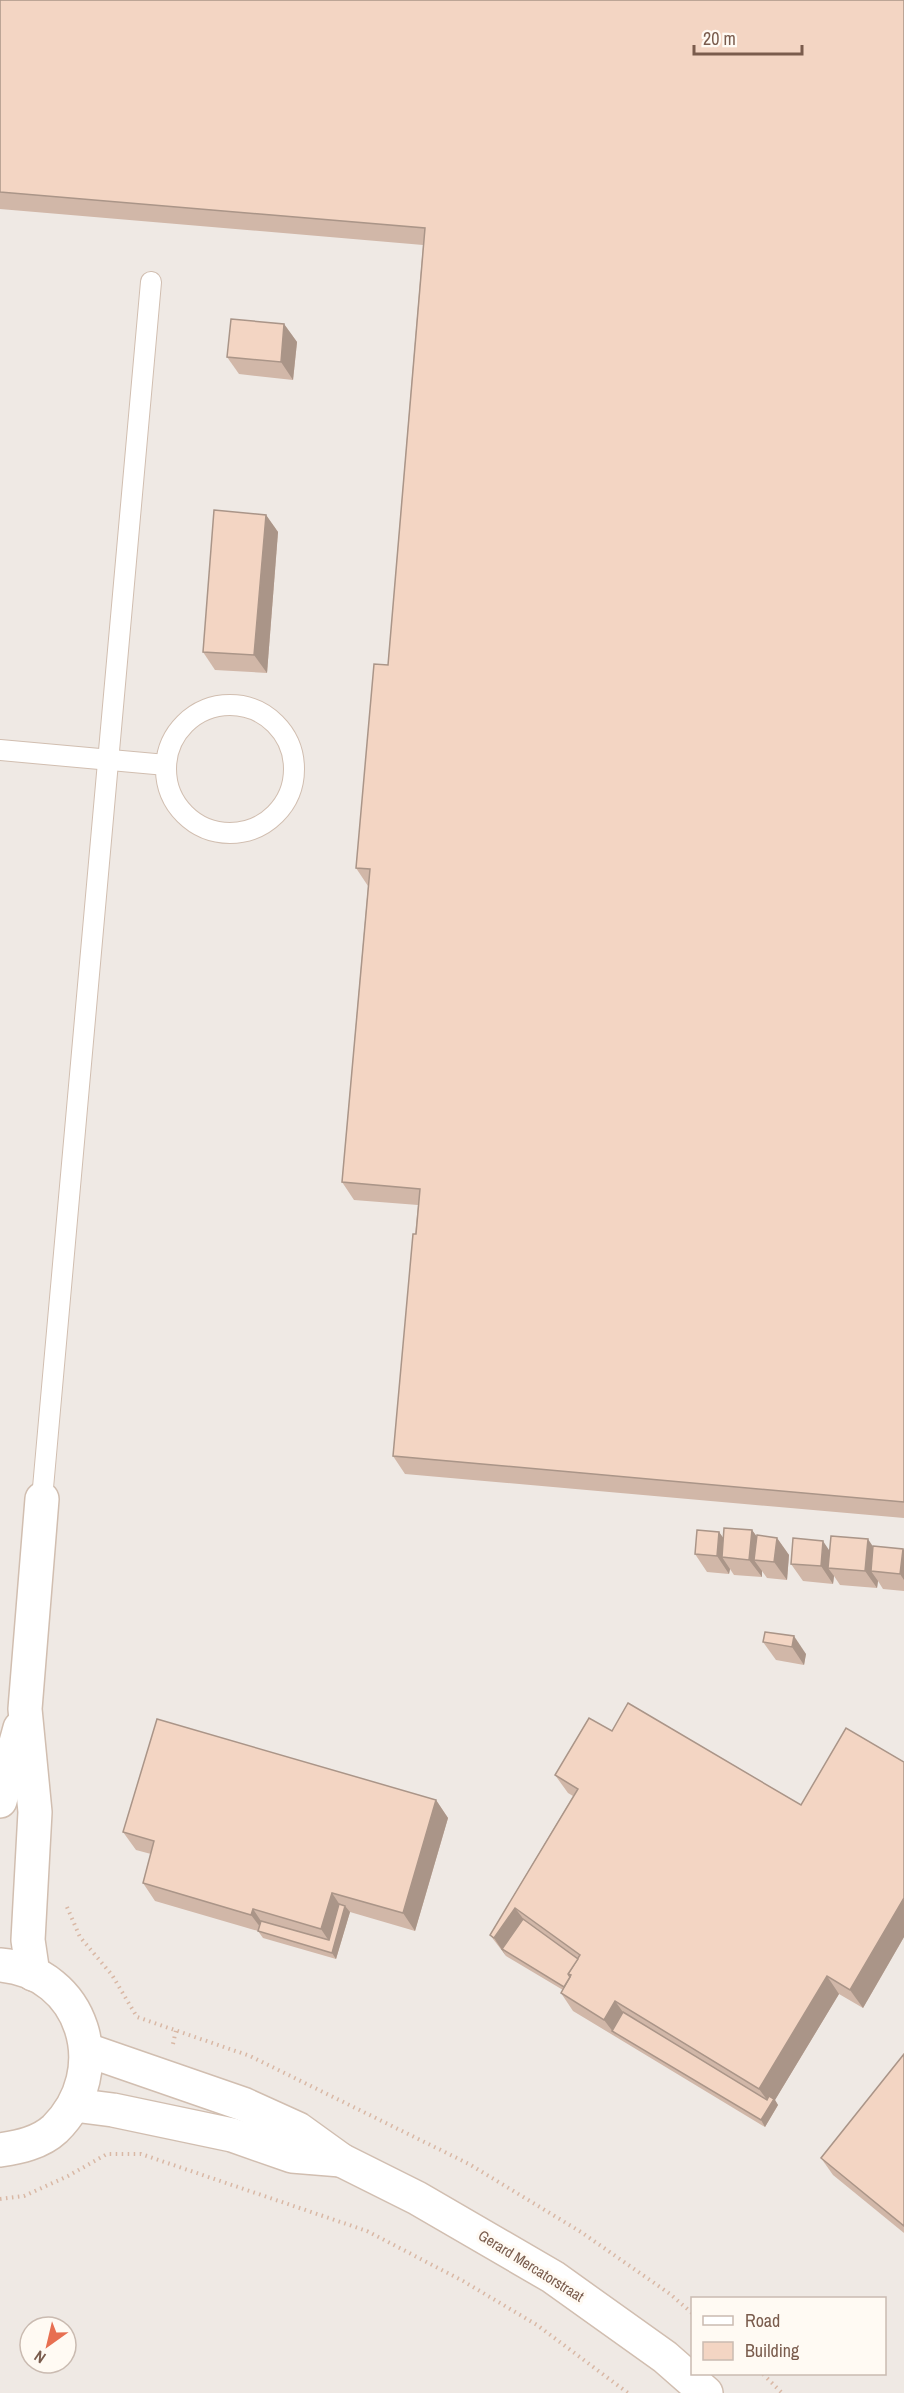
<svg xmlns="http://www.w3.org/2000/svg" width="904" height="2393" font-family="'Archivo Narrow',sans-serif">
	<style>
		.industrial { fill: #efe9e4; fill-rule: evenodd }
		.lines { fill: none; stroke-linecap: round; stroke-linejoin: round }
		.lane-casing { stroke: #d1beb0; stroke-width: 22 }
		.street-casing { stroke: #d1beb0; stroke-width: 36 }
		.path { stroke: #d9b8a5; stroke-width: 4; stroke-dasharray: 1.5 4.5; stroke-linecap: butt }
		.lane { stroke: #fff; stroke-width: 20 }
		.street { stroke: #fff; stroke-width: 33 }
		.wall { fill: #d1b7a8 }
		.shaded-wall { fill: #aa9588 }
		.building { fill: #f3d5c3; stroke: #aa9588; stroke-width: 1.5 }
		.labels { text-anchor: middle; stroke-width: 6; stroke-linejoin: round; paint-order: stroke }
		.street-label { font-size: 15px; fill: #7a5c4d; stroke: #fffaf3 }
	</style>
	<rect width="100%" height="100%" fill="#fdf6ec"/>
	<path class="industrial" d="M0,0H904V2393H0ZM692,2298H884V2374H692ZM30,2327H66V2363H30Z"/>
	<g class="lines">
		<g class="lane-casing">
			<g id="lane">
				<circle cx="230" cy="769" r="64"/>
				<path d="M0,750L166,765"/>
				<path d="M42,1499L151,282"/>
			</g>
		</g>
		<g class="street-casing">
			<g id="street">
				<path d="M0,1801L20,1728"/>
				<path d="M0,1965C84,1972 114,2071 55,2129C40,2143 19,2147 0,2150"/>
				<path d="M33,1974L28,1940L35,1812L25,1709L42,1499"/>
				<path d="M87,2050L243,2104L298,2129L341,2160L417,2198L553,2277L665,2357L706,2393"/>
				<path d="M74,2105L113,2110L232,2135L292,2156L341,2160"/>
			</g>
		</g>
		<g class="path">
			<path d="M67,1907L80,1937L112,1975L137,2017L250,2056L469,2164L581,2232L670,2294L692,2313"/>
			<path d="M173,2044L176,2030"/>
			<path d="M0,2199L24,2196L68,2176L107,2154H141L367,2231L463,2281L537,2325L628,2393"/>
			<path d="M763,2374L782,2393"/>
		</g>
		<use href="#lane" class="lane"/>
		<use href="#street" class="street"/>
	</g>
	<g class="wall">
		<path d="M0,0H904V1518L405,1474L393,1456L418,1205L354,1200L342,1182L368,886L356,868L388,665L423,245L0,209Z"/>
		<path d="M284,324L297,342L293,380L239,374L227,357Z"/>
		<path d="M266,515L278,532L267,673L215,670L203,652Z"/>
		<path d="M752,1530L757,1537L777,1538L789,1555L787,1580L767,1578L762,1571V1577L734,1575L730,1569L729,1574L707,1572L695,1554L719,1532L723,1538Z"/>
		<path d="M873,1548L903,1549L904,1550V1591L883,1589L878,1581L877,1588L840,1585L834,1576L833,1584L803,1581L791,1564L829,1550Z"/>
		<path d="M765,1632L806,1654L804,1665L776,1660L763,1642Z"/>
		<path d="M612,1731L801,1805L904,1762V1937L863,2008L839,1994L775,2100L778,2105L765,2127L573,2011L561,1993L563,1990L506,1956L503,1952L490,1935L573,1796L568,1793L555,1775Z"/>
		<path d="M436,1800L448,1818L415,1931L350,1912L336,1959L263,1938L258,1931L155,1901L143,1883L151,1854L136,1850L123,1832Z"/>
		<path d="M904,2054V2233L833,2175L821,2158Z"/>
	</g>
	<g class="shaded-wall">
		<path d="M284,324L297,342L293,380L281,362Z"/>
		<path d="M266,515L278,532L267,673L254,655Z"/>
		<path d="M752,1530L765,1548L754,1560L762,1571V1577L749,1560Z"/>
		<path d="M719,1532L732,1550L722,1557L730,1569L729,1574L717,1556Z"/>
		<path d="M777,1538L789,1555L787,1580L774,1562Z"/>
		<path d="M868,1539L880,1557L871,1571L878,1581L877,1588L865,1571Z"/>
		<path d="M823,1541L835,1559L828,1568L834,1576L833,1584L821,1566Z"/>
		<path d="M903,1549L904,1550V1580L900,1574Z"/>
		<path d="M794,1636L806,1654L804,1665L792,1647Z"/>
		<path d="M436,1800L448,1818L415,1931L403,1913Z"/>
		<path d="M332,1893L344,1911L333,1947L321,1929Z"/>
		<path d="M904,1898V1937L863,2008L850,1990Z"/>
		<path d="M345,1906L350,1912L336,1959L332,1953Z"/>
		<path d="M515,1908L528,1925L502,1949L506,1956L494,1938Z"/>
		<path d="M253,1909L265,1927L264,1932L251,1915Z"/>
		<path d="M827,1976L839,1994L775,2100L778,2105L765,2127L761,2120L770,2104L759,2089Z"/>
		<path d="M615,2001L628,2019L612,2031L617,2037L604,2020Z"/>
	</g>
	<g class="building">
		<path d="M0,0H904V1502L393,1456L413,1234H416L420,1189L342,1182L370,869L356,868L374,664L388,665L425,228L0,192Z"/>
		<path d="M231,319L284,324L281,362L227,357Z"/>
		<path d="M214,510L266,515L254,655L203,652Z"/>
		<path d="M724,1528L752,1530L749,1560L722,1557Z"/>
		<path d="M697,1530L719,1532L717,1556L695,1554Z"/>
		<path d="M757,1535L777,1538L774,1562L754,1560Z"/>
		<path d="M831,1536L868,1539L865,1571L828,1568Z"/>
		<path d="M793,1538L823,1541L821,1566L791,1564Z"/>
		<path d="M873,1546L903,1549L900,1574L871,1571Z"/>
		<path d="M765,1632L794,1636L792,1647L763,1642Z"/>
		<path d="M628,1703L801,1805L846,1728L904,1762V1898L850,1990L827,1976L759,2089L615,2001L604,2020L561,1993L571,1975L568,1974L580,1955L515,1908L494,1938L490,1935L578,1789L555,1775L589,1718L612,1731Z"/>
		<path d="M157,1719L436,1800L403,1913L332,1893L321,1929L253,1909L251,1915L143,1883L154,1841L123,1832Z"/>
		<path d="M339,1904L345,1906L332,1953L258,1931L261,1921L329,1940Z"/>
		<path d="M523,1919L578,1959L568,1974L570,1977L564,1987L502,1949Z"/>
		<path d="M623,2012L767,2100L769,2096L774,2099L761,2120L612,2031Z"/>
		<path d="M904,2054V2226L821,2158Z"/>
	</g>
	<g class="labels">
		<g class="street-label">
			<text transform="translate(531 2266) rotate(32)" y="5">Gerard Mercatorstraat</text>
		</g>
	</g>
	<rect x="691" y="2297" width="195" height="78" fill="#fffaf3" stroke="#cabbb1" stroke-width="1.5"/>
	<rect x="703" y="2316" width="30" height="9" fill="#ffffff" stroke="#cabbb1" stroke-width="1.5"/>
	<text x="745" y="2327" font-size="18" fill="#7a5c4d">Road</text>
	<rect x="703" y="2342" width="30" height="18" fill="#f3d5c3" stroke="#cabbb1" stroke-width="1.5"/>
	<text x="745" y="2357" font-size="18" fill="#7a5c4d">Building</text>
	<g transform="translate(48 2345) rotate(214)"><circle r="28" fill="#fffaf3" stroke="#cabbb1" stroke-width="1.5"/>
	<path d="M0-4.5L10 22L0 15L-10 22Z" fill="#e76f51"/>
	<text y="-9" font-size="16" font-weight="bold" text-anchor="middle" fill="#7a5c4d">N</text>
	</g>
	<path d="M694 45v9h108v-9" fill="none" stroke="#7a5c4d" stroke-width="3"/>
	<text x="703" y="45" font-size="18" fill="#7a5c4d" stroke="#fffaf3" stroke-width="4.5" paint-order="stroke">20 m</text>
</svg>
